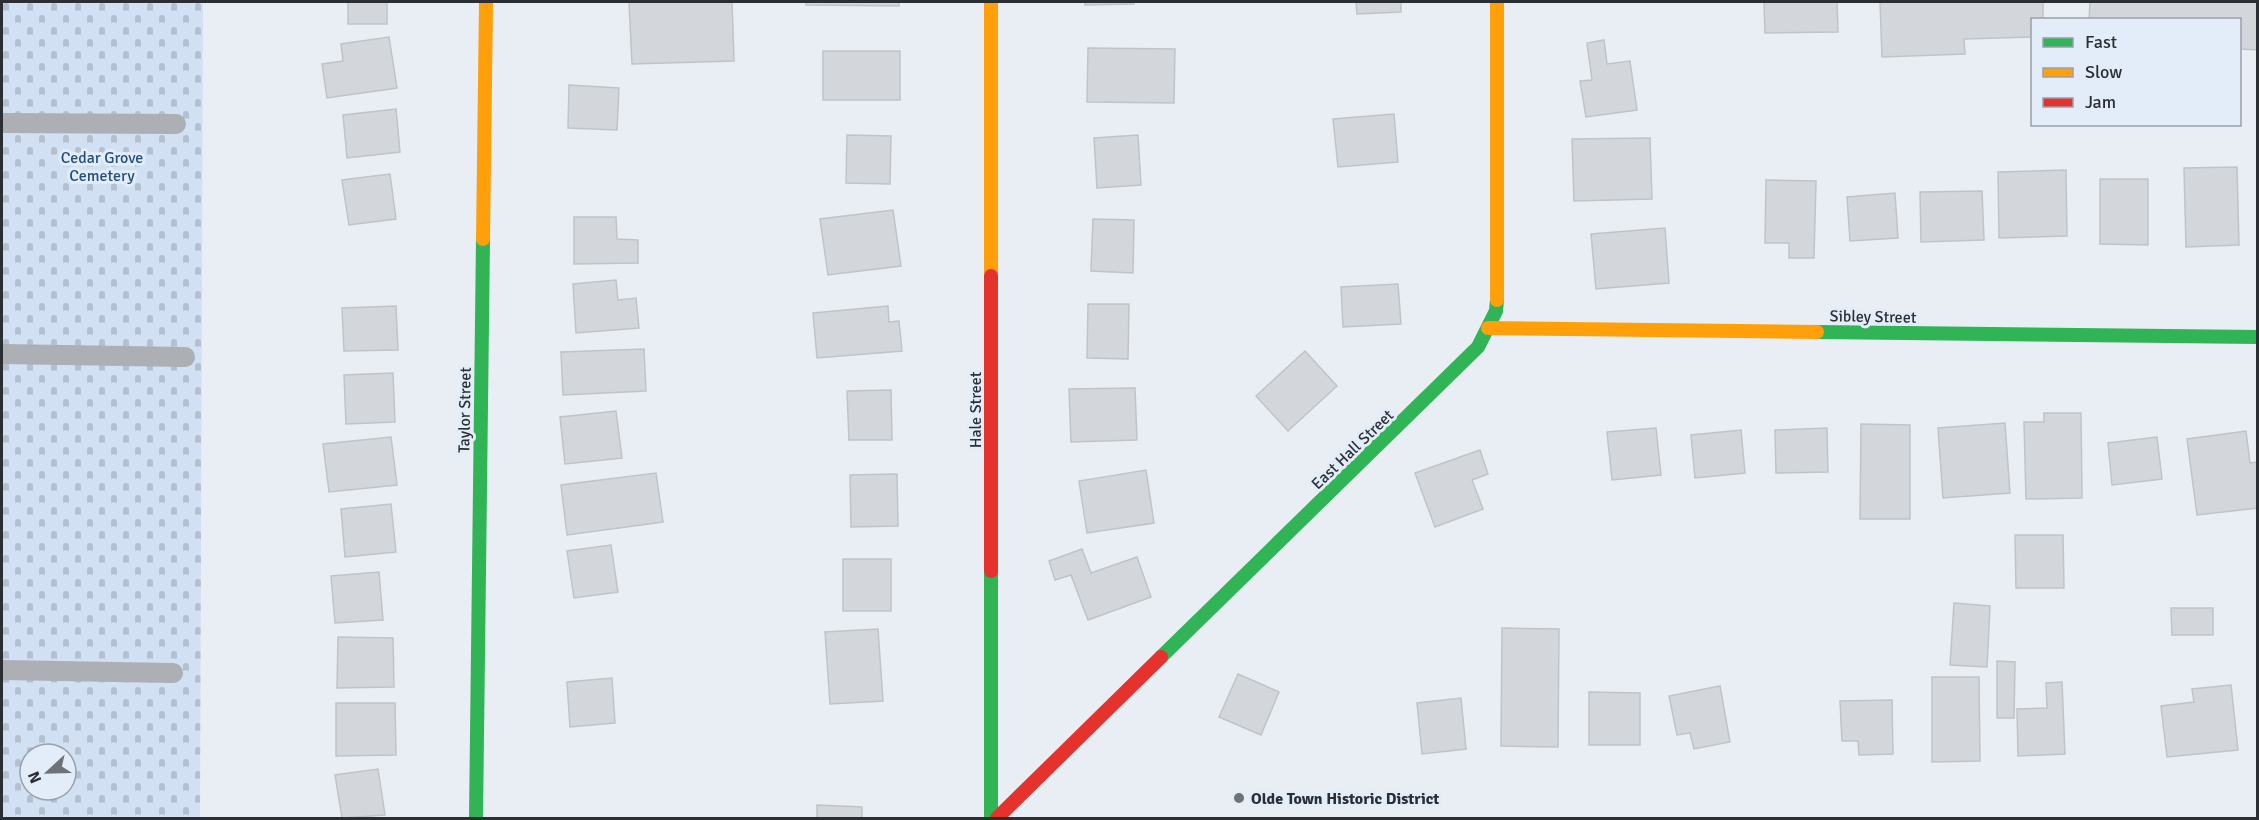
<svg xmlns="http://www.w3.org/2000/svg" width="2259" height="820" font-family="Signika,sans-serif">
	<style>
		.cemetery { fill: url(#cemetery-stones); fill-rule: evenodd }
		.building { fill: #d3d7dc; stroke: #bfc4c9; stroke-width: 1.5 }
		.lines { fill: none; stroke-linecap: round; stroke-linejoin: round }
		.lane { stroke: #acafb3; stroke-width: 20 }
		.fast { stroke: #30b455; stroke-width: 14 }
		.slow { stroke: #ff9f0a; stroke-width: 14 }
		.jam { stroke: #e5322d; stroke-width: 14 }
		.poi-dot { fill: #6d7277; stroke: #e3edf9; stroke-width: 2 }
		.labels { text-anchor: middle; stroke-width: 6; stroke-linejoin: round; paint-order: stroke }
		.park-label { font-size: 16px; fill: #214f7f; stroke: #e3edf9 }
		.street-label { font-size: 16px; fill: #2b2f33; stroke: #e3edf9 }
		.poi-label { font-size: 16px; font-weight: bold; fill: #2b2f33; stroke: #e3edf9; text-anchor: start }
	</style>
	<defs>
		<pattern id="cemetery-stones" width="16" height="16" patternUnits="userSpaceOnUse" patternTransform="scale(1.5)"><rect width="16" height="16" fill="#d1e0f2"/><path d="M2 7V4a2 2 0 0 1 4 0v3zM10 15v-3a2 2 0 0 1 4 0v3z" fill="#b4c0d0"/></pattern>
	</defs>
	<rect width="100%" height="100%" fill="#e8eef4"/>
	<path class="cemetery" d="M2,2H203L200,818H2ZM30,754H66V790H30Z"/>
	<g class="building">
		<rect x="348" y="2" width="39" height="22"/>
		<path d="M629,2H732L734,61L632,64Z"/>
		<path d="M806,2H899V6L806,5Z"/>
		<path d="M1085,2H1134V4L1085,5Z"/>
		<path d="M1356,2H1401V12L1357,14Z"/>
		<path d="M1764,2H1837L1838,32L1765,33Z"/>
		<path d="M1880,2H2043V20H2032V37L1964,39L1965,54L1882,57Z"/>
		<path d="M2090,2H2258V50L2240,49V20H2089Z"/>
		<path d="M389,37L397,88L327,98L322,64L343,61L341,44Z"/>
		<path d="M1604,40L1607,64L1630,61L1637,110L1586,117L1580,81L1592,80L1587,43Z"/>
		<path d="M1088,48L1175,49L1174,103L1087,102Z"/>
		<rect x="823" y="51" width="77" height="49"/>
		<path d="M569,85L619,88L617,130L568,128Z"/>
		<path d="M396,109L400,152L347,158L343,115Z"/>
		<path d="M1394,114L1398,162L1338,167L1333,119Z"/>
		<path d="M847,135L891,136L890,184L846,183Z"/>
		<path d="M1138,135L1141,185L1097,188L1094,138Z"/>
		<path d="M1650,138L1652,199L1574,201L1572,139Z"/>
		<path d="M2237,167L2239,245L2186,247L2184,168Z"/>
		<path d="M2066,170L2067,236L1999,238L1998,172Z"/>
		<path d="M390,174L396,219L349,225L342,180Z"/>
		<path d="M2100,179H2148V245L2100,244Z"/>
		<path d="M1766,180L1816,181L1814,258H1789V243H1765Z"/>
		<path d="M1982,191L1984,240L1921,242L1920,192Z"/>
		<path d="M1895,193L1898,238L1850,241L1847,197Z"/>
		<path d="M893,210L901,266L828,275L820,219Z"/>
		<path d="M574,217H616L617,239L638,240V263L574,264Z"/>
		<path d="M1093,219L1134,220L1133,273L1091,271Z"/>
		<path d="M1665,228L1669,283L1596,289L1591,234Z"/>
		<path d="M616,280L618,300L636,298L639,328L576,333L573,284Z"/>
		<path d="M1398,284L1401,324L1343,327L1341,287Z"/>
		<path d="M1088,304H1129L1128,359L1087,358Z"/>
		<path d="M396,306L398,350L344,351L342,308Z"/>
		<path d="M888,306L889,322L899,321L902,351L817,358L813,313Z"/>
		<path d="M644,349L646,391L563,395L561,352Z"/>
		<path d="M1305,351L1337,386L1288,431L1256,396Z"/>
		<path d="M393,373L395,422L346,424L344,375Z"/>
		<path d="M1135,388L1137,440L1071,442L1069,389Z"/>
		<path d="M891,390L892,440H849L847,391Z"/>
		<path d="M616,411L622,458L565,464L560,417Z"/>
		<path d="M2044,413H2081L2082,498L2026,499L2024,422H2044Z"/>
		<path d="M2005,423L2010,493L1943,498L1938,428Z"/>
		<path d="M1861,424L1910,425V519H1860Z"/>
		<path d="M1656,428L1661,475L1612,480L1607,432Z"/>
		<path d="M1827,428L1828,472L1776,473L1775,430Z"/>
		<path d="M1741,430L1745,473L1695,478L1691,435Z"/>
		<path d="M2246,431L2250,463L2258,462V508L2197,515L2187,439Z"/>
		<path d="M391,437L397,485L329,492L323,444Z"/>
		<path d="M2157,437L2162,479L2112,485L2108,443Z"/>
		<path d="M1480,450L1488,474L1472,480L1483,509L1435,527L1415,473Z"/>
		<path d="M1146,470L1154,523L1087,533L1079,481Z"/>
		<path d="M656,473L663,522L567,535L561,485Z"/>
		<path d="M897,474L898,526L851,527L850,475Z"/>
		<path d="M391,504L396,552L345,557L341,509Z"/>
		<path d="M2015,535H2063L2064,588H2016Z"/>
		<path d="M611,545L618,592L574,598L567,551Z"/>
		<path d="M1082,549L1091,573L1137,557L1151,597L1088,620L1071,575L1055,580L1049,561Z"/>
		<rect x="843" y="559" width="48" height="52"/>
		<path d="M379,572L383,620L335,623L331,576Z"/>
		<path d="M1954,603L1990,606L1987,667L1950,665Z"/>
		<path d="M2171,608H2213V635H2172Z"/>
		<path d="M1502,628L1559,629L1558,747L1501,746Z"/>
		<path d="M878,629L883,701L830,704L825,632Z"/>
		<path d="M338,637L393,638L394,687L337,688Z"/>
		<path d="M1997,661L2015,662L2014,718H1997Z"/>
		<path d="M1238,674L1279,692L1261,735L1219,717Z"/>
		<path d="M1932,677H1979L1980,761L1932,762Z"/>
		<path d="M612,678L615,723L570,727L567,682Z"/>
		<path d="M2062,682L2065,754L2018,756L2017,709L2047,708L2046,683Z"/>
		<path d="M2231,685L2238,750L2167,757L2161,706L2194,702L2192,689Z"/>
		<path d="M1720,686L1730,742L1694,749L1690,733L1677,735L1669,696Z"/>
		<path d="M1589,692L1640,693V745H1589Z"/>
		<path d="M1461,698L1466,749L1422,754L1417,703Z"/>
		<path d="M1892,700L1893,754L1859,755L1858,741H1842L1840,701Z"/>
		<path d="M336,703H395L396,755L336,756Z"/>
		<path d="M378,769L385,815L342,818L335,775Z"/>
		<path d="M817,805L862,807V818H817Z"/>
	</g>
	<g class="lines">
		<g class="lane">
			<path d="M2,123L176,124"/>
			<path d="M2,354L185,357"/>
			<path d="M2,670L173,673"/>
		</g>
		<g class="fast">
			<path d="M1817,332L2258,337"/>
			<path d="M991,571V818"/>
			<path d="M1161,657L1478,347L1496,311L1497,300"/>
			<path d="M476,818L483,239"/>
		</g>
		<g class="slow">
			<path d="M991,2V276"/>
			<path d="M483,239L486,2"/>
			<path d="M1497,300V2"/>
			<path d="M1488,328L1817,332"/>
		</g>
		<g class="jam">
			<path d="M991,276V571"/>
			<path d="M997,818L1161,657"/>
		</g>
	</g>
	<circle class="poi-dot" cx="1239" cy="798" r="6"/>
	<g class="labels">
		<g class="park-label">
			<text x="102" y="163">Cedar Grove<tspan x="102" dy="18">Cemetery</tspan></text>
		</g>
		<g class="street-label">
			<text transform="translate(1873 316) rotate(1)" y="6">Sibley Street</text>
			<text transform="translate(464 410) rotate(-89)" y="6">Taylor Street</text>
			<text transform="translate(975 410) rotate(-90)" y="6">Hale Street</text>
			<text transform="translate(1352 449) rotate(-44)" y="6">East Hall Street</text>
		</g>
		<g class="poi-label">
			<text x="1251" y="804">Olde Town Historic District</text>
		</g>
	</g>
	<rect width="2259" height="820" fill="none" stroke="#2b2f33" stroke-width="6"/>
	<rect x="2031" y="18" width="210" height="108" fill="#e3edf9" stroke="#99a1aa" stroke-width="1.5"/>
	<rect x="2043" y="38" width="30" height="9" fill="#30b455" stroke="#99a1aa" stroke-width="1.5"/>
	<text x="2085" y="48" font-size="18" fill="#2b2f33">Fast</text>
	<rect x="2043" y="68" width="30" height="9" fill="#ff9f0a" stroke="#99a1aa" stroke-width="1.5"/>
	<text x="2085" y="78" font-size="18" fill="#2b2f33">Slow</text>
	<rect x="2043" y="98" width="30" height="9" fill="#e5322d" stroke="#99a1aa" stroke-width="1.5"/>
	<text x="2085" y="108" font-size="18" fill="#2b2f33">Jam</text>
	<g transform="translate(48 772) rotate(248)"><circle r="28" fill="#e3edf9" stroke="#99a1aa" stroke-width="1.5"/>
	<path d="M0-4.5L10 22L0 15L-10 22Z" fill="#6d7277"/>
	<text y="-9" font-size="16" font-weight="bold" text-anchor="middle" fill="#2b2f33">N</text>
	</g>
</svg>
